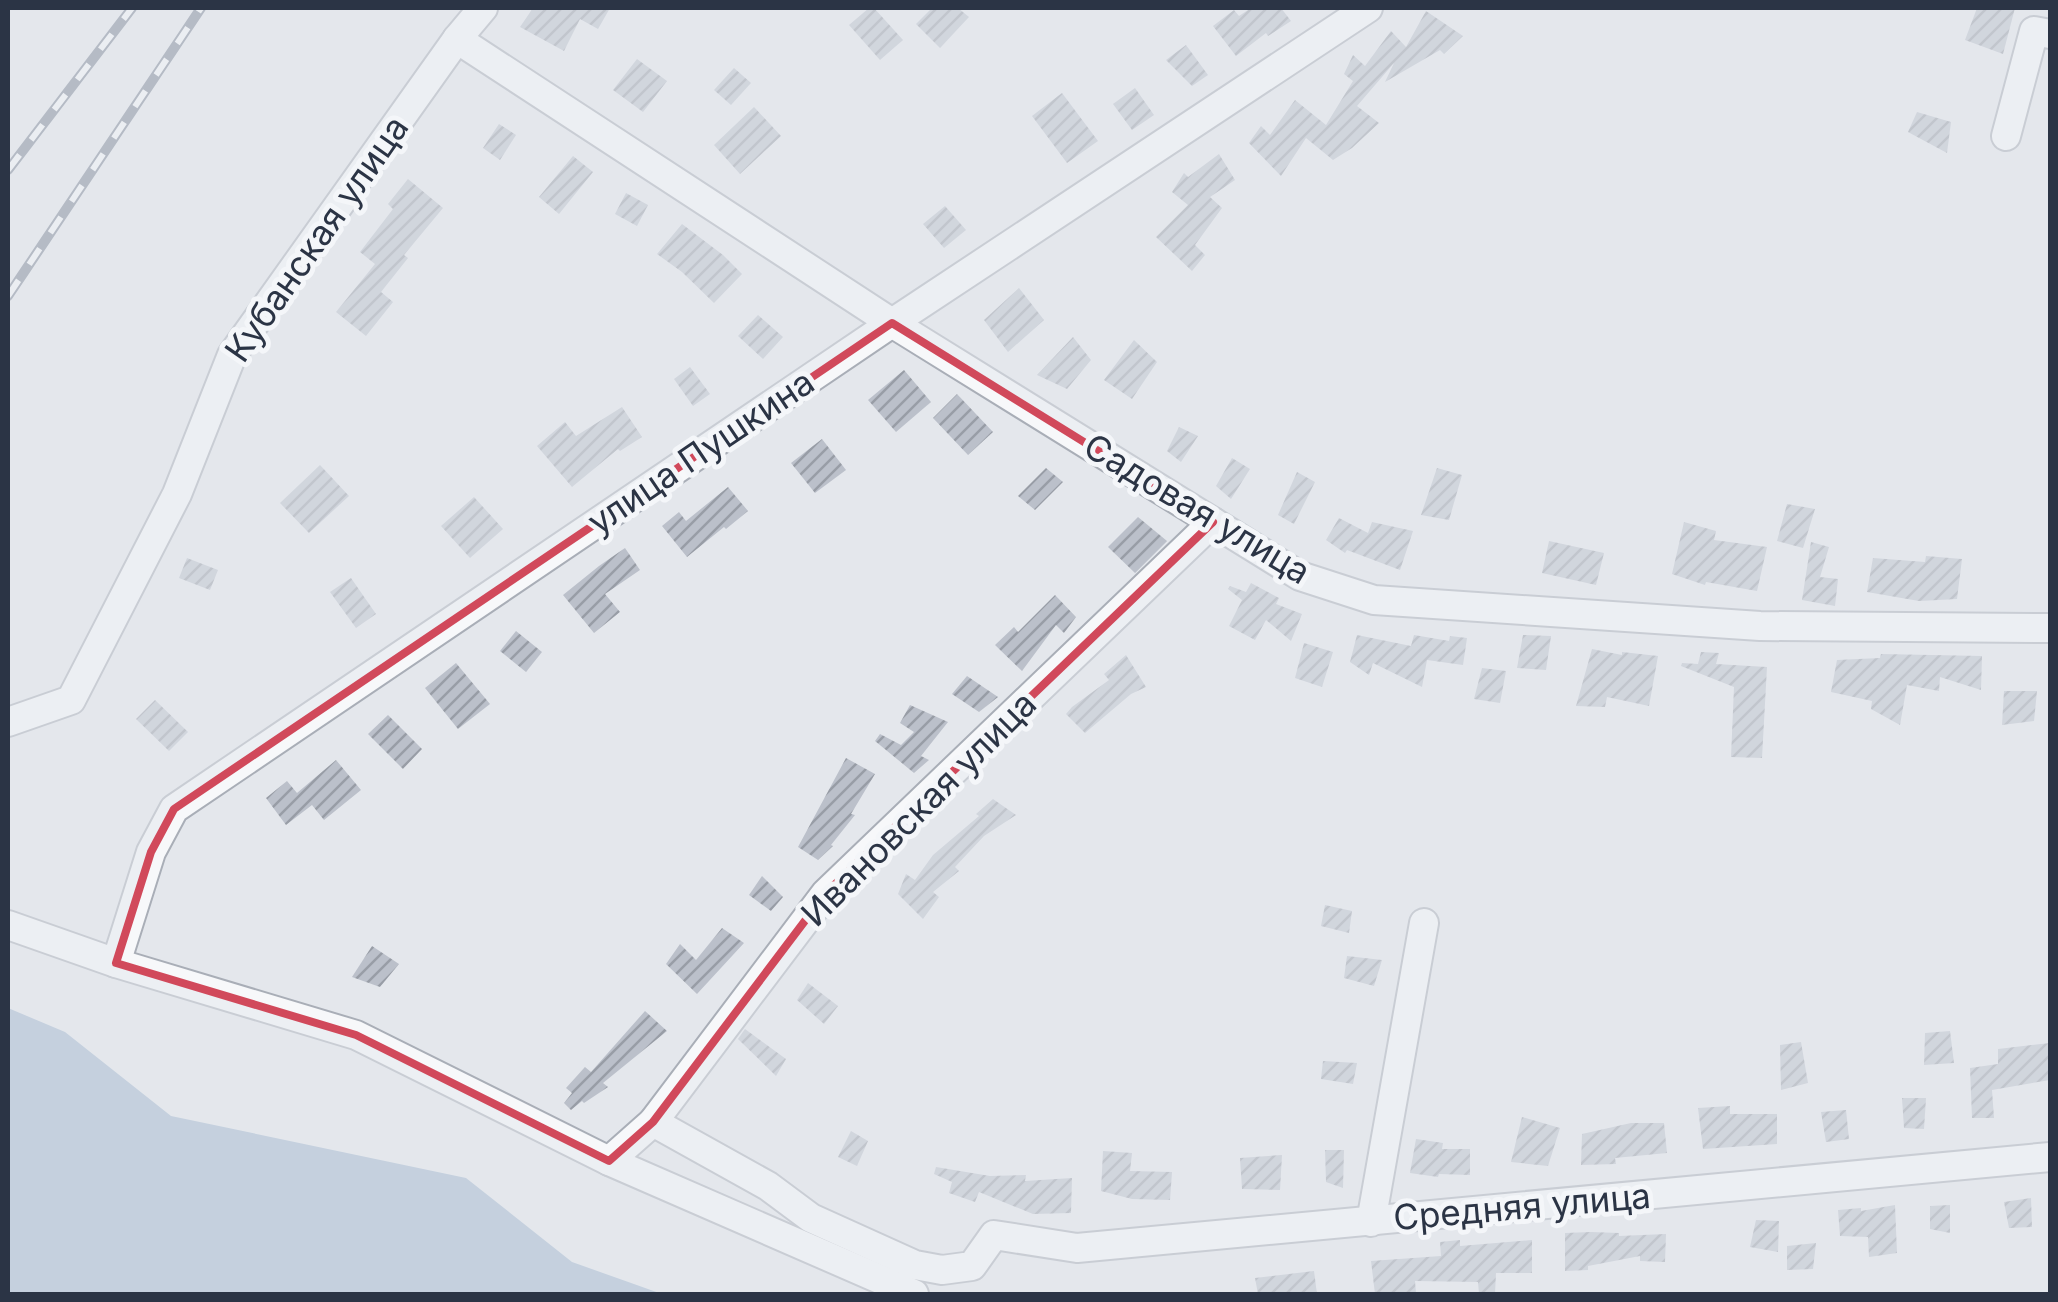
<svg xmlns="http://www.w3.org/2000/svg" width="2058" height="1302" font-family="Inter,sans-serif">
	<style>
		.water { fill: #9fb4cc }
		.building { fill: url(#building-hatch) }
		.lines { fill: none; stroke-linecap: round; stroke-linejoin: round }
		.minor-casing { stroke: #a9aeb7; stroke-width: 32 }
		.minor { stroke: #f7f8fa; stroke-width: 28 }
		.rail-casing { stroke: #7d8696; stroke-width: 10 }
		.rail { stroke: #f4f6f9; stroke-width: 6; stroke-dasharray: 19; stroke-linecap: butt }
		.marked { fill: none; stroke: #d1495b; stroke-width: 8; stroke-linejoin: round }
		.labels { text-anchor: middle; stroke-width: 10; stroke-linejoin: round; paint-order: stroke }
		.street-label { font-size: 35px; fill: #2b3445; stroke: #f4f6f9 }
	</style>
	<defs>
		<pattern id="building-hatch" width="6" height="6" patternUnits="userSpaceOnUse" patternTransform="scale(2.5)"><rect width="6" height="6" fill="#bbc0ca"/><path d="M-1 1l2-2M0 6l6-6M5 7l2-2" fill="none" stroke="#989da6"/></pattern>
	</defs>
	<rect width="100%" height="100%" fill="#e4e7ec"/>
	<path class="water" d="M8,1008L65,1032L171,1116L466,1178L572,1262L662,1294H8Z"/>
	<g class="building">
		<path d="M533,8H610L598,29L580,19L564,51L520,27Z"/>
		<path d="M869,8H874L903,40L880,60L849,25Z"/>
		<path d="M932,8H958L969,17L940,48L916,24Z"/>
		<path d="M1251,8H1281L1291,21L1268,36L1266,33L1236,56L1213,26L1234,10L1239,16Z"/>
		<path d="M1977,8H2015L2003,54L1965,40Z"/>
		<path d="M1426,11L1463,36L1444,54L1440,50L1385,82L1394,63L1357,106L1379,123L1352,148L1333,160L1306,138L1281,176L1249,143L1261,126L1270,135L1295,100L1326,125L1353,81L1344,74L1353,55L1365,66L1391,31L1406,47Z"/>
		<path d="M1186,45L1208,75L1192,86L1166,60Z"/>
		<path d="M637,59L667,81L643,112L613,90Z"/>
		<path d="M734,68L751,83L731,105L714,90Z"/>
		<path d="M1135,88L1154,115L1132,130L1113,104Z"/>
		<path d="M1062,93L1098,141L1067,163L1032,116Z"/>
		<path d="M754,107L781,136L740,174L714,145Z"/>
		<path d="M1917,112L1951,122L1947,153L1908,132Z"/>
		<path d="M499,124L516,135L500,160L483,148Z"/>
		<path d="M1219,154L1235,180L1210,197L1222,208L1195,245L1205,255L1192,271L1156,237L1188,205L1172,192L1184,173L1188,177Z"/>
		<path d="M573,156L593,172L559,214L539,197Z"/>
		<path d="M408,179L443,208L404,255L408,258L381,292L393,302L366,336L336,312L375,264L360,252L393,209L388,204Z"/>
		<path d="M626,193L648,205L637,226L615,214Z"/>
		<path d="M945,206L966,230L944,248L923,224Z"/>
		<path d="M682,224L723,255L742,274L714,303L682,272L657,254Z"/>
		<path d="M1019,288L1044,320L1008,352L984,320Z"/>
		<path d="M758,315L783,337L763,359L738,336Z"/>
		<path d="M1073,337L1091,360L1067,389L1037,375Z"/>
		<path d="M1134,340L1157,362L1132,399L1104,380Z"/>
		<path d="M690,367L710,394L693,406L674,379Z"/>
		<path d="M904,370L931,402L896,432L868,400Z"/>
		<path d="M957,394L993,432L968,455L933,418Z"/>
		<path d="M622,407L642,437L620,451L618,449L572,487L537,446L565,422L576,436Z"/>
		<path d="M1179,427L1198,436L1181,462L1167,451Z"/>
		<path d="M822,439L846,470L815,493L791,463Z"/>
		<path d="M1232,458L1250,469L1231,499L1216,486Z"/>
		<path d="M320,465L349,496L309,533L280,503Z"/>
		<path d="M1046,468L1063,482L1035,510L1018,496Z"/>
		<path d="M1437,468L1462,475L1449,520L1421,515Z"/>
		<path d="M1297,472L1315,482L1294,524L1278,515Z"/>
		<path d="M728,487L748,511L726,529L724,527L687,557L662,526L679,512L686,521Z"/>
		<path d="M474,497L503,529L470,558L441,526Z"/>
		<path d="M1787,504L1815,509L1803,548L1777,541Z"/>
		<path d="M1138,517L1167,541L1135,573L1108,547Z"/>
		<path d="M1339,518L1368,533L1372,522L1413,531L1400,570L1347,550L1345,553L1326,540Z"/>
		<path d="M1684,522L1716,531L1714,540L1767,547L1757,591L1706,582L1705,585L1672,574Z"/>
		<path d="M1549,541L1604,553L1596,585L1542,573Z"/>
		<path d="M1811,542L1829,547L1820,577L1838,579L1835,606L1802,600Z"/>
		<path d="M625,548L640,570L605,594L620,612L594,633L563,595L599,566Z"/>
		<path d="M1926,556L1962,559L1957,599L1919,601L1867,592L1873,558L1925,562Z"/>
		<path d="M187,558L218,570L210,590L179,578Z"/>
		<path d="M351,578L376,614L356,628L330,592Z"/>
		<path d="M1251,583L1279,598L1276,604L1302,614L1291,641L1266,620L1255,640L1229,626L1242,600L1228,589L1230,586L1246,592Z"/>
		<path d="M1055,595L1076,617L1064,633L1056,625L1022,671L995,645L1014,627L1018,632Z"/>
		<path d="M516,631L542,652L526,672L500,651Z"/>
		<path d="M1357,635L1411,646L1414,635L1449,641L1450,636L1467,638L1463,665L1427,660L1422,687L1373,663L1369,675L1350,662Z"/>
		<path d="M1523,635L1551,636L1546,670L1517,668Z"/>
		<path d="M1304,643L1333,652L1322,687L1295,678Z"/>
		<path d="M1592,649L1622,655V652L1658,656L1649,706L1607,697L1605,707L1576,706Z"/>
		<path d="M1701,652L1719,653L1716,664L1767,667L1762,758L1731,757L1734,687L1681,666L1682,663L1698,664Z"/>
		<path d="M1881,654L1982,656L1981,690L1940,677L1939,691L1907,685L1900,725L1871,709L1872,701L1831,692L1837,660L1880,658Z"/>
		<path d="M1126,655L1146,687L1131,694L1085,733L1066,714L1072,707L1109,680L1104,674Z"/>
		<path d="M456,663L490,704L458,729L425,688Z"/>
		<path d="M1482,668L1506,671L1500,703L1474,699Z"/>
		<path d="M967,676L998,697L979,712L952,694Z"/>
		<path d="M2004,691H2037L2034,721L2002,725Z"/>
		<path d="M155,700L188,732L169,751L136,719Z"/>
		<path d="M910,705L948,722L921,756L929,760L914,773L875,741L880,734L901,745L914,732L900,723Z"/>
		<path d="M388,715L422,749L403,769L368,734Z"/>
		<path d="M846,758L875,774L851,814L855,815L831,845L833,846L818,860L798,847Z"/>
		<path d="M336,760L361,790L324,820L312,805L286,825L266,798L287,781L297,793Z"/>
		<path d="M993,799L1016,815L984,836L955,867L959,871L933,892L939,897L923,919L898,894L906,874L915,880L933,855L979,816L976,814Z"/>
		<path d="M762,876L783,897L771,911L749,895Z"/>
		<path d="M1325,905L1352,911L1349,933L1321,926Z"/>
		<path d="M722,928L744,943L697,994L666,964L680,944L696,960Z"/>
		<path d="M372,946L399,964L380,987L352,977Z"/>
		<path d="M1347,956L1382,960L1374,986L1344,978Z"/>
		<path d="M808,983L838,1006L824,1024L797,1000Z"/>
		<path d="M645,1011L667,1031L603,1083L608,1087L584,1103L582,1101L571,1110L564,1103L572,1093L566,1088L585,1067L591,1072Z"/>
		<path d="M745,1029L786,1059L776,1076L738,1039Z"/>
		<path d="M1950,1031L1954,1063L1924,1065L1925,1033Z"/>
		<path d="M1801,1042L1808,1083L1781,1090L1780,1045Z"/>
		<path d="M2050,1043V1080L1992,1090L1994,1118H1972L1970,1068L1998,1064V1049Z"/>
		<path d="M1323,1061L1357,1063L1353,1084L1321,1079Z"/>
		<path d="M1902,1098H1926L1924,1129L1904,1128Z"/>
		<path d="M1730,1106V1114H1777V1144L1703,1149L1698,1108Z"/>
		<path d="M1846,1110L1849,1139L1826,1142L1821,1112Z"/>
		<path d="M1522,1117L1560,1128L1548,1166L1511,1162Z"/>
		<path d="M1631,1123H1664L1667,1153L1615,1158L1616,1164L1581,1165L1582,1134Z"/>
		<path d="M851,1131L868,1141L857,1166L838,1157Z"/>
		<path d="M1416,1139L1443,1143L1442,1149H1470V1175L1439,1174L1438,1177L1410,1173Z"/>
		<path d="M1325,1150H1344L1343,1188L1326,1182Z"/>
		<path d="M1103,1151L1132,1153L1130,1171L1172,1172L1170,1200L1132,1199L1101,1191Z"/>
		<path d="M1282,1155L1280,1190L1242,1189L1240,1158Z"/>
		<path d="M936,1167L990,1176L1026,1175L1025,1181L1072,1178L1071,1213L1033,1214L979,1192L975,1202L949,1193L952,1182L934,1174Z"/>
		<path d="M2031,1198L2032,1227L2009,1228L2004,1202Z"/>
		<path d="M1895,1205L1897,1253L1869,1257L1868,1237L1840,1236L1838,1210L1861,1208V1211Z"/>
		<path d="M1950,1205V1233L1930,1229V1206Z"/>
		<path d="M1756,1220L1779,1221L1778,1252L1750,1247Z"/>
		<path d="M1591,1232L1619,1233V1236L1666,1234L1665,1262L1640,1261V1256L1588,1266V1270L1565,1271V1233Z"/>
		<path d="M1460,1240V1246L1532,1240V1273H1496L1495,1294H1479L1478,1282L1415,1281L1416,1293L1375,1294L1371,1261L1441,1256L1440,1242Z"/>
		<path d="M1816,1243L1813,1269L1787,1270V1246Z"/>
		<path d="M1314,1271L1317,1294H1258L1255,1278Z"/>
	</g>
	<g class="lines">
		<g class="minor-casing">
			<g id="minor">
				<path d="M457,39L892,323L1300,576L1374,600L1760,626L2050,628"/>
				<path d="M2006,136L2034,31L2050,34"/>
				<path d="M8,722L71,700L177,494L232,355L457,39L483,8"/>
				<path d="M8,925L116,963L356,1035L609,1161L914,1294"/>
				<path d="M116,963L151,852L174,809L892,323L1368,8"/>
				<path d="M653,1122L768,1186L811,1218L915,1265L942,1270L972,1266L994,1235L1077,1248L2050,1157"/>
				<path d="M609,1161L653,1122L826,893L1213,522"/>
				<path d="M1371,1222L1424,923"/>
			</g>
		</g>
		<use href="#minor" class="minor"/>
		<g class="rail-casing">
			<g id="rail">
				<path d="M8,170L132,8"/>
				<path d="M8,296L201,8"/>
			</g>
		</g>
		<use href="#rail" class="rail"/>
	</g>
	<path d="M0 0H2058V1302H0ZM892,323L1213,522L826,893L653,1122L609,1161L356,1035L116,963L151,852L174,809Z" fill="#e4e7ec" fill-opacity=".55" fill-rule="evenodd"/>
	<path class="marked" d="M892,323L1213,522L826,893L653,1122L609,1161L356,1035L116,963L151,852L174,809Z"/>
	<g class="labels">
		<g class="street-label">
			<text transform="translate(317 239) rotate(-55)" y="12">Кубанская улица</text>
			<text transform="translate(701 452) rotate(-34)" y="12">улица Пушкина</text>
			<text transform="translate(1197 509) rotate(31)" y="12">Садовая улица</text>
			<text transform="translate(919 809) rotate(-45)" y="12">Ивановская улица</text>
			<text transform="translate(1522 1207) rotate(-5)" y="12">Средняя улица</text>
		</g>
	</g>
	<rect width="2058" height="1302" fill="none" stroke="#2b3445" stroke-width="20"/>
</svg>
